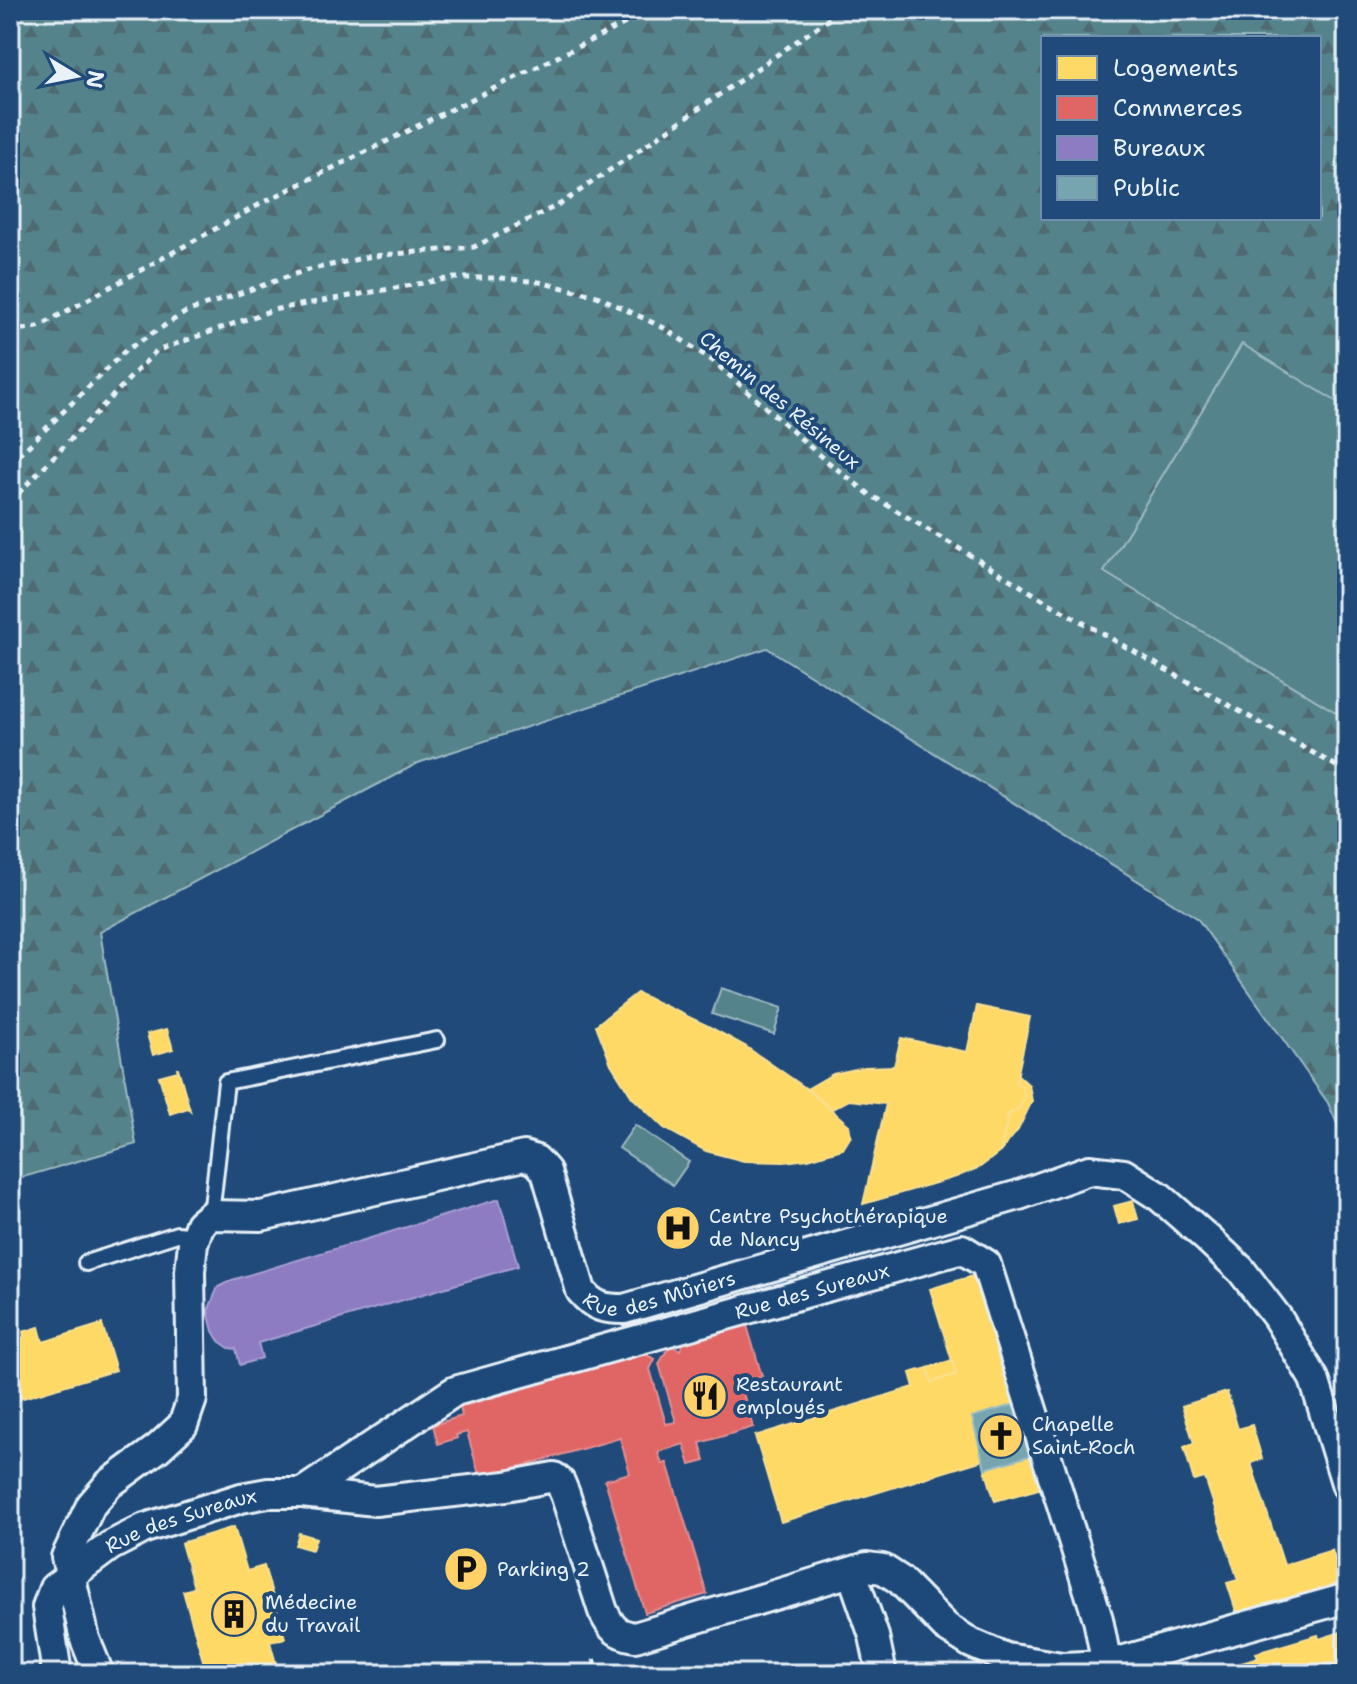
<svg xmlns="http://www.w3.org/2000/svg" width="1357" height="1684" font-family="'Shantell Sans',sans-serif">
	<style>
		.forest { fill: url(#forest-firs); stroke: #9ebac2; stroke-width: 2; fill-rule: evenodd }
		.pitch { fill: #55838b; stroke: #9ebac2; stroke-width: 2 }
		.homes { fill: #ffd966; stroke: #f8e092; stroke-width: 2 }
		.shops { fill: #e06666; stroke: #e29092; stroke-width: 2 }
		.offices { fill: #8e7cc3; stroke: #a99fd3; stroke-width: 2 }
		.public { fill: #76a5af; stroke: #98bcc5; stroke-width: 2 }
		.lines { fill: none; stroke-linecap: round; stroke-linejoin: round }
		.lane-casing { stroke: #e8f1f8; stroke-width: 20 }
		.street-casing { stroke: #e8f1f8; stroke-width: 34 }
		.path { stroke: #e8f1f8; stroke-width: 5; stroke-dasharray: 6 6; stroke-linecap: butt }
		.lane { stroke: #1f4a7a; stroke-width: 14 }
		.street { stroke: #1f4a7a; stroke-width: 28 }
		.labels { text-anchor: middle; stroke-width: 8; stroke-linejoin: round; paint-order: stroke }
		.street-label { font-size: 20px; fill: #e8f1f8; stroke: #1f4a7a }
		.poi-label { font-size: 20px; fill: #e8f1f8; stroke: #1f4a7a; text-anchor: start }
	</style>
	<defs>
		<pattern id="forest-firs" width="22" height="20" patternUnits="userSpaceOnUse" patternTransform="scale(2)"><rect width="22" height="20" fill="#55838b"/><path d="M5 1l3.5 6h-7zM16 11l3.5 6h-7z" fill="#4f6b71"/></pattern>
	</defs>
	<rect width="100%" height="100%" fill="#1f4a7a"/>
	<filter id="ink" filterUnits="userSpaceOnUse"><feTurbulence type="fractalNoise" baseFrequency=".0125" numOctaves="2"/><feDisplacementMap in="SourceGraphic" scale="16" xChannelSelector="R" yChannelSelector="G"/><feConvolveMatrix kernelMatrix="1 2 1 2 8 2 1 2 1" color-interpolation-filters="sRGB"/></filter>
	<g filter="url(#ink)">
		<path class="forest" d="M10,10H1347V1146L1328,1103L1197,918L767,648L418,763L100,932L136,1144L10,1181ZM1043,38H1319V218H1043Z"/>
		<g class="pitch">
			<path d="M1242,344L1347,408V719L1104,572Z"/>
			<path d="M721,988L782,1008L774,1034L712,1014Z"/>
			<path d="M635,1125L689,1162L673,1185L619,1148Z"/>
		</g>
		<g class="homes">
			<path d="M637,993L706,1025L745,1046L807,1089L849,1125L851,1136L843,1149L808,1159L784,1162L744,1161L706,1151L664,1128L632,1097L611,1064L596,1025Z"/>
			<path d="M977,1006L1030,1017L1016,1082L1022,1087L1025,1096L1019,1109L1009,1114L1000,1152L980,1167L956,1177L863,1204L886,1104L849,1100L832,1109L807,1089L833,1074L865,1067L894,1066L901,1038L967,1052Z"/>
			<path d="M167,1029L173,1049L153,1055L147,1034Z"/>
			<path d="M177,1068H178L190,1110L188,1108L170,1114L159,1076L178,1071Z"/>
			<path d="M1018,1075L1029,1085L1032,1101L1018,1130L1000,1152L1009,1114L1019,1109L1025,1096L1022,1087L1016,1082Z"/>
			<path d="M1133,1201L1138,1219L1119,1224L1114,1206Z"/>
			<path d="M972,1276L977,1278L1016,1404L972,1417L983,1460L781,1522L755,1436L914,1387L910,1373L928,1368L932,1382L956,1374L930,1289Z"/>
			<path d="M102,1324L116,1370L10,1402V1341L24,1337L23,1332L39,1327L43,1342Z"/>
			<path d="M952,1360L956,1374L932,1382L928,1368Z"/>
			<path d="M1227,1392L1238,1429L1252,1425L1262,1459L1251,1463L1284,1565L1332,1550L1343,1582L1238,1617L1227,1583L1238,1580L1205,1478L1194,1481L1184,1447L1194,1443L1182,1406Z"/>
			<path d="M1032,1455L1042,1488L995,1501L985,1469Z"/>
			<path d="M234,1527L247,1571L264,1566L285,1638L270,1642L279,1674H219L216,1661L204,1664L183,1591L194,1588L181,1543Z"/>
			<path d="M299,1533L316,1538L312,1550L295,1545Z"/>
			<path d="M1347,1630V1671L1337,1674H1217L1216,1671L1258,1658L1256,1653L1318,1635L1319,1639Z"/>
		</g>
		<path class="shops" d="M745,1319L762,1376L740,1383L753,1427L700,1443L705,1461L690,1465L684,1444L658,1452L662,1464L667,1463L707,1594L645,1613L605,1480L630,1473L620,1438L480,1478L467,1432L456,1435L457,1438L438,1444L433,1425L462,1416L460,1407L645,1354L655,1359L650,1369L666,1424L676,1422L659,1364L670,1345L680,1350L687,1336Z"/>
		<path class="offices" d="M499,1199L518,1266L258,1343L262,1358L240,1365L236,1349L229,1348L219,1341L213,1331L208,1311L218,1287L232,1280Z"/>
		<path class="public" d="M1016,1404L1032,1455L985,1469L972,1417Z"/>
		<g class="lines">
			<g class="lane-casing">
				<g id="lane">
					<path d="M211,1215L226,1082L437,1040"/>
					<path d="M86,1263L177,1234L196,1236"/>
				</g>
			</g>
			<g class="street-casing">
				<g id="street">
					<path d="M302,1493L375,1501L506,1486L554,1477L560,1482L565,1494L603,1611C611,1628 616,1634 635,1637L867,1567L883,1569L900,1580L946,1627L971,1643L1006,1658L1062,1667L1107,1665L1347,1598"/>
					<path d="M852,1573L874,1636L882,1674"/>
					<path id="s1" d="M57,1674L47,1607L54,1588L110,1546L145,1528L241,1498L268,1493H302L455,1391L962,1249L986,1264L1098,1619L1107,1665"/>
					<path id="s2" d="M99,1674L85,1639L66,1557L91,1505L109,1484L158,1448L183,1425L192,1399L190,1271L193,1243L200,1224L211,1215L261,1216L524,1156L536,1160L546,1171L581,1291C594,1307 604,1309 624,1309L1019,1195L1089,1170L1124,1174L1160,1197L1208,1239L1241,1270L1277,1317L1314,1379L1347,1486"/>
				</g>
			</g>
			<g class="path">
				<path d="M10,331L38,327L264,202L652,10"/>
				<path d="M10,464L126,350L186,312L304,271L372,256L474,247L562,203L842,10"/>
				<path d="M10,502L156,351L272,310L451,278H502L539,282L597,296L664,328L713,361L824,459L869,494L1059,609L1347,772"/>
				<path d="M594,1659L598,1674"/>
			</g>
			<use href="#lane" class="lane"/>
			<use href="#street" class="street"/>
		</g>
	</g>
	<defs>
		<g id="hospital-disc" transform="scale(2.3)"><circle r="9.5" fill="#ffd166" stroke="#1f4a7a"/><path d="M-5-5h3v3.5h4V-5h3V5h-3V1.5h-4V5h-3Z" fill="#111"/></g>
		<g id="restaurant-disc" transform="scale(2.3)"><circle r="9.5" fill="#ffd166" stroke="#1f4a7a"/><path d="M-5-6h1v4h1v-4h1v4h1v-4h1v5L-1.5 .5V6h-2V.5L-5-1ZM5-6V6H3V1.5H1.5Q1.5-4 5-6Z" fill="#111"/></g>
		<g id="church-disc" transform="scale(2.3)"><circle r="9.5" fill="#ffd166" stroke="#1f4a7a"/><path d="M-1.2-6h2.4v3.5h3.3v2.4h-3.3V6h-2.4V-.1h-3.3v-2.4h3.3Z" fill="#111"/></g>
		<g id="parking-disc" transform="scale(2.3)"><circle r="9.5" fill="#ffd166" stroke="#1f4a7a"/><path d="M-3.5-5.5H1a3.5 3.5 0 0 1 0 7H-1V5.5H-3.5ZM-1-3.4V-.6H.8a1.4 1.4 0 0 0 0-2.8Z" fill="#111"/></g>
		<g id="building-disc" transform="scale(2.3)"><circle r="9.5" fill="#ffd166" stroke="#1f4a7a"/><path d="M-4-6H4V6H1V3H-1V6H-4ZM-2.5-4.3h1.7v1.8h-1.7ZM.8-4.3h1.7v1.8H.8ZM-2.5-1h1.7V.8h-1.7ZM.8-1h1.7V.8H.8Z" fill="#111"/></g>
	</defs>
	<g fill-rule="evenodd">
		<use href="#hospital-disc" x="678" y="1228"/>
		<use href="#restaurant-disc" x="705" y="1396"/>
		<use href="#church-disc" x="1001" y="1436"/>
		<use href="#parking-disc" x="466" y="1569"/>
		<use href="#building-disc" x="234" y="1614"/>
	</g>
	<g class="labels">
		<g class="street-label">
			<text transform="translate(780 400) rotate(40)" y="7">Chemin des Résineux</text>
			<text dy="7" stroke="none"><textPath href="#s2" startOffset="1078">Rue des Mûriers</textPath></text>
			<text dy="7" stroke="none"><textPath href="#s1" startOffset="914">Rue des Sureaux</textPath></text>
			<text dy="7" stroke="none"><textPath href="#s1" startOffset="234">Rue des Sureaux</textPath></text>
		</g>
		<g class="poi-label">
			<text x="709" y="1223">Centre Psychothérapique<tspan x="709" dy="23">de Nancy</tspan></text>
			<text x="736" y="1391">Restaurant<tspan x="736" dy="23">employés</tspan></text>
			<text x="1032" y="1431">Chapelle<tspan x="1032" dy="23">Saint-Roch</tspan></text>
			<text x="497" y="1576">Parking 2</text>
			<text x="265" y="1609">Médecine<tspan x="265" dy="23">du Travail</tspan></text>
		</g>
	</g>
	<rect width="1357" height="1684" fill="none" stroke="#1f4a7a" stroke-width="40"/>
	<rect x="20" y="20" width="1317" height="1644" fill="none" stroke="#e8f1f8" stroke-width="3" filter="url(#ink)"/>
	<rect x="1041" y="36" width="280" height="184" fill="#1f4a7a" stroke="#6f8dac" stroke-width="2"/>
	<rect x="1057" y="56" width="40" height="24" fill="#ffd966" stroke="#6f8dac" stroke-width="2"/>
	<text x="1113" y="76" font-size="24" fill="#e8f1f8">Logements</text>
	<rect x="1057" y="96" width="40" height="24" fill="#e06666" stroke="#6f8dac" stroke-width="2"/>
	<text x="1113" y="116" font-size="24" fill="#e8f1f8">Commerces</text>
	<rect x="1057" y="136" width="40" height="24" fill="#8e7cc3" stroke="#6f8dac" stroke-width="2"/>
	<text x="1113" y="156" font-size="24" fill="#e8f1f8">Bureaux</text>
	<rect x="1057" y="176" width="40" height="24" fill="#76a5af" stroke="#6f8dac" stroke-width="2"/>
	<text x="1113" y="196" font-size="24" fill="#e8f1f8">Public</text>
	<g transform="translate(76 76) rotate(100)" stroke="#1f4a7a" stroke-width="6" paint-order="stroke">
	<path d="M0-6L14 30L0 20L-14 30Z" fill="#e8f1f8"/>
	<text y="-12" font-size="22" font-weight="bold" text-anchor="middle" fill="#e8f1f8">N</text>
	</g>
</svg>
